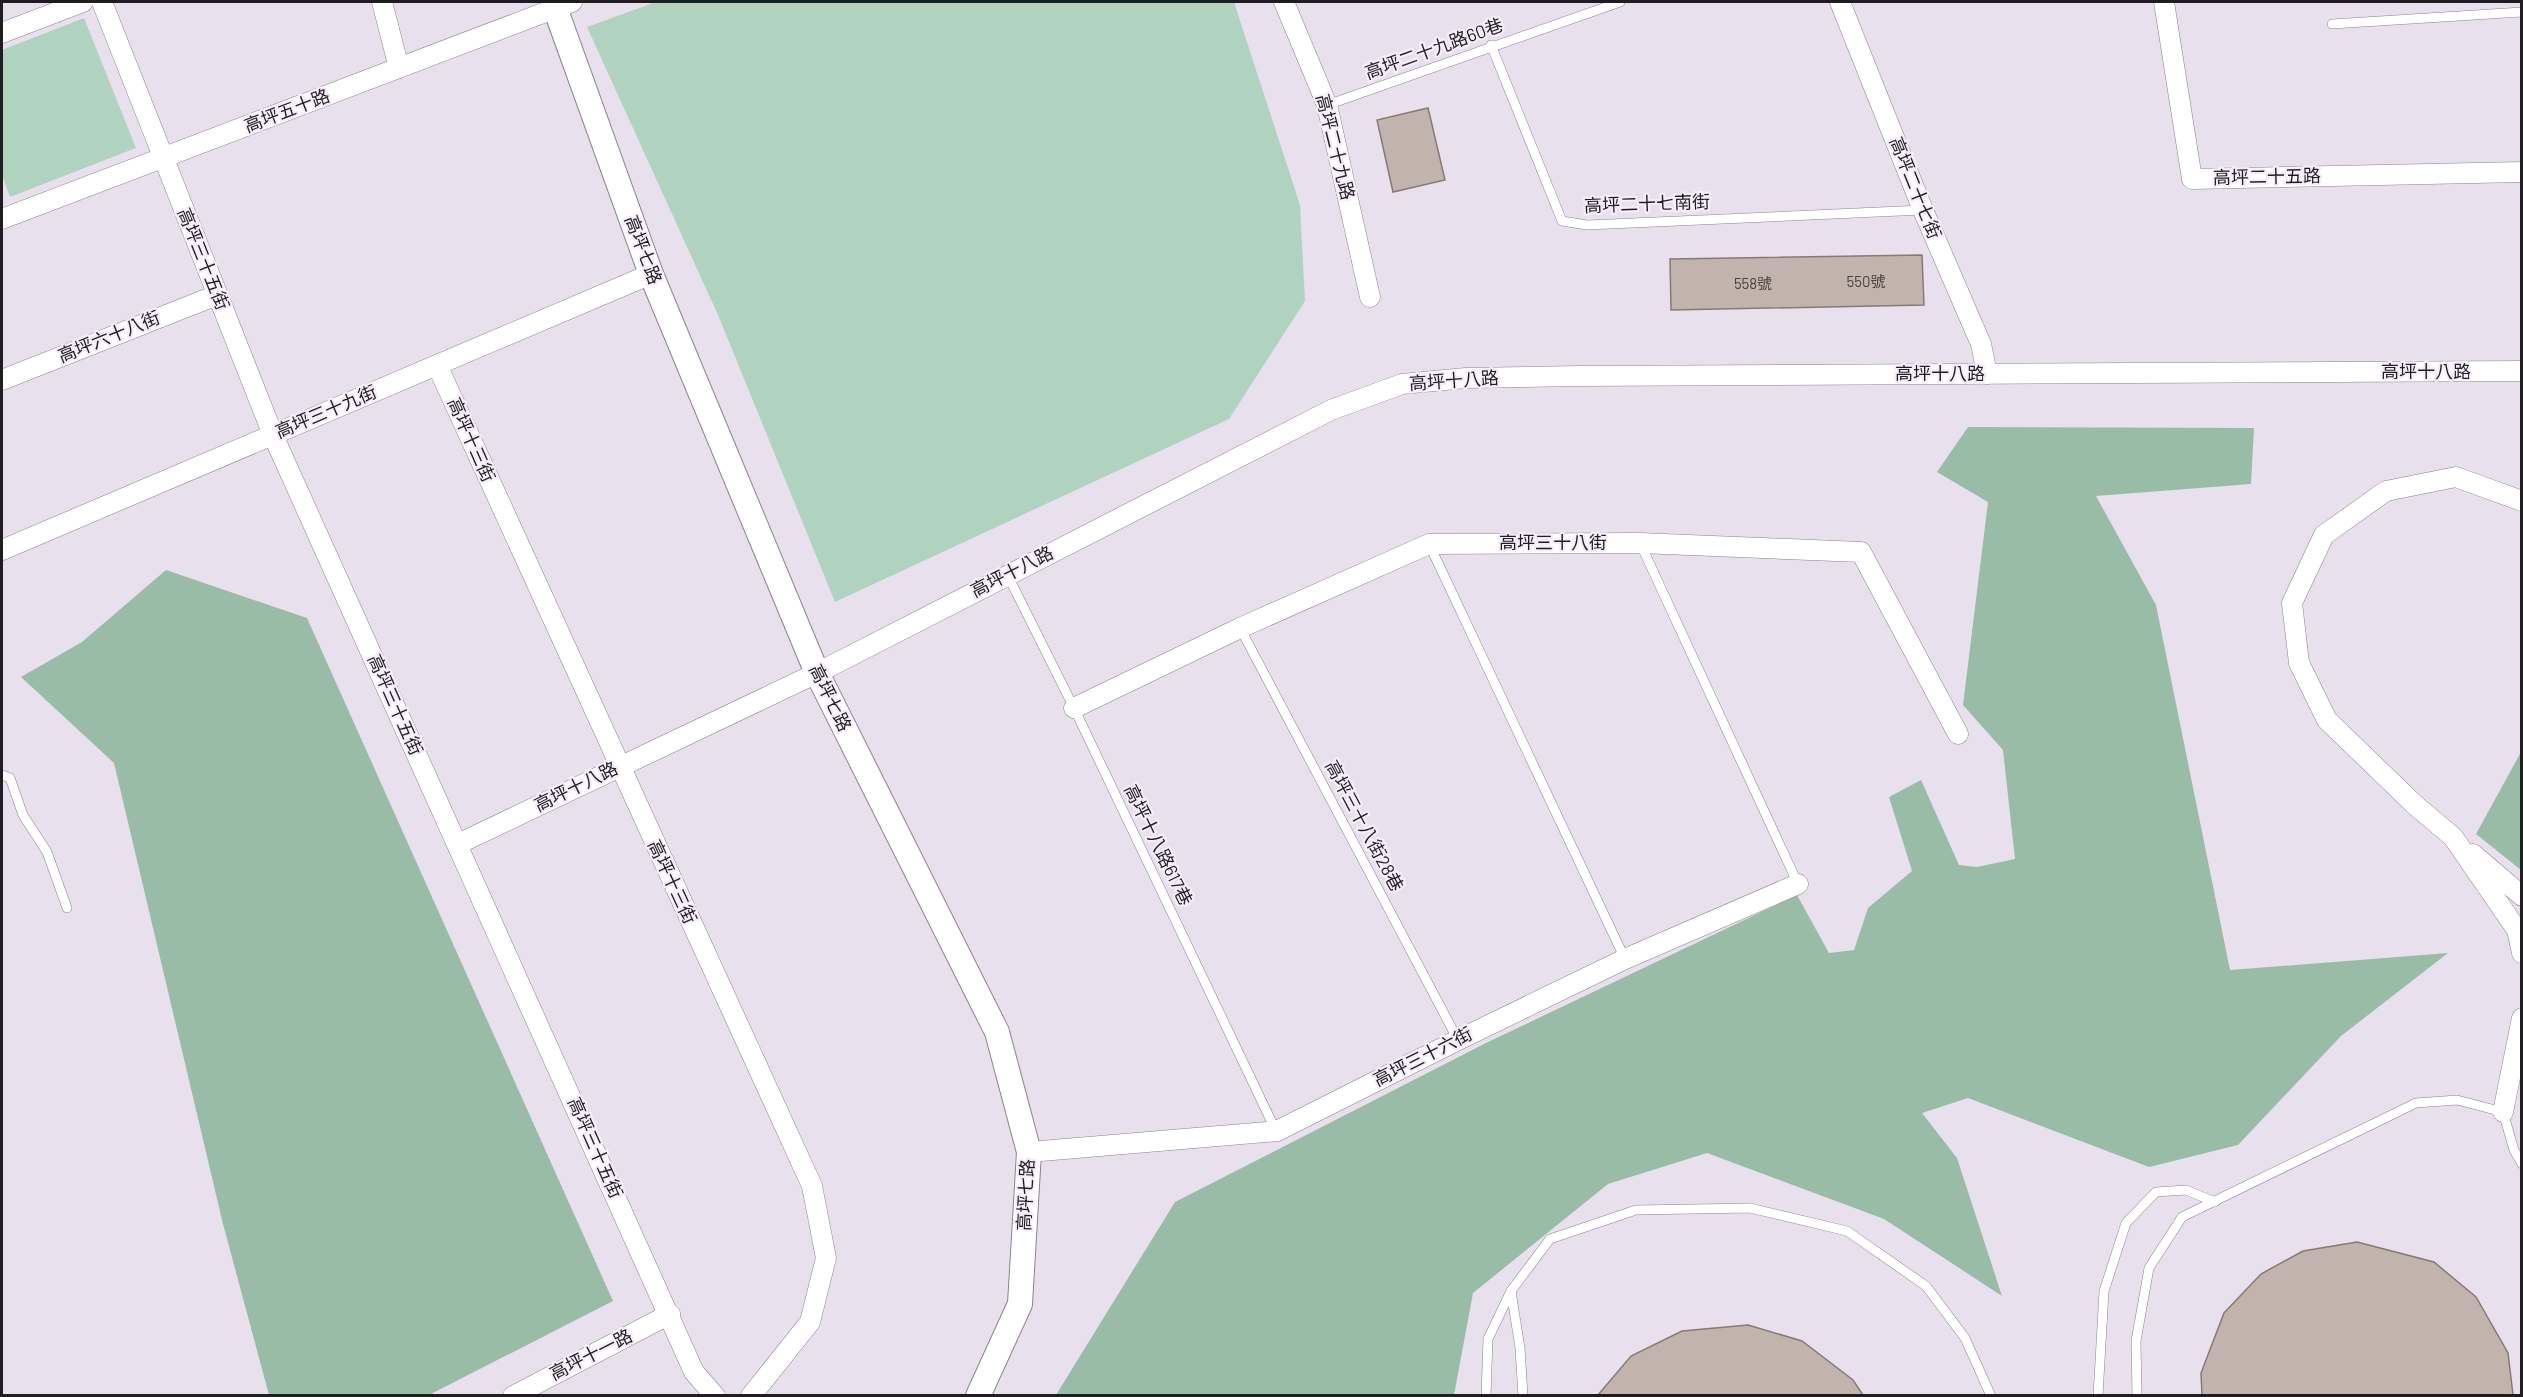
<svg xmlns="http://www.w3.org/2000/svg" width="2523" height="1397" font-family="Barlow,'Noto Sans TC',sans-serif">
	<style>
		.green { fill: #b0d3bf }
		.forest { fill: #99bca7 }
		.building { fill: #c2b4ad; stroke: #877a73; stroke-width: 1.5 }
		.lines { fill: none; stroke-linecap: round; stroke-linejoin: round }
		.service-casing { stroke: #8a838e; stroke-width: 10 }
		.minor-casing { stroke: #8a838e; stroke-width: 21 }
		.tertiary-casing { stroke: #8a838e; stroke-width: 26 }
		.service { stroke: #fff; stroke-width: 9 }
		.minor { stroke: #fff; stroke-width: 20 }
		.tertiary { stroke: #fff; stroke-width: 24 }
		.labels { text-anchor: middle; stroke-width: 4.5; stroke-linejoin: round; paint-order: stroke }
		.number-label { font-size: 15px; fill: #484344 }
		.street-label { font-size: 18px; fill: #1f1d21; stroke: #f6eefb }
	</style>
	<rect width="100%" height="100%" fill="#e8e1ed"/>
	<g class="green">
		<path d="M656,2H1234L1300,205L1305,301L1229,419L835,602L718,315L587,27Z"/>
		<path d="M84,18L136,148L10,197L2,175V50Z"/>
	</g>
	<g class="forest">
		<path d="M1968,427L2254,428L2251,484L2096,496L2156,605L2230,970L2448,953L2341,1036L2238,1145L2149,1167L1968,1098L1922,1113L1957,1158L2002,1296L1884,1219L1707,1153L1608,1184L1473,1293L1454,1395H1056L1175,1202L1486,1043L1797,895L1829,953L1854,950L1868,908L1912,871L1889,797L1921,780L1959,865L1977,867L2015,859L2003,750L1963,705L1988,502L1937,472Z"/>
		<path d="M166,570L307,618L613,1301L429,1395H269L223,1224L114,763L21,677L82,642Z"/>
		<path d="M2521,752L2522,870H2521L2476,834Z"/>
	</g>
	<g class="building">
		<path d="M1428,108L1445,180L1393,192L1377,120Z"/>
		<path d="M1922,255L1924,305L1671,310L1670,259Z"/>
		<path d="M2357,1242L2434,1262L2476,1297L2508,1353L2513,1395H2202L2201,1373L2224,1313L2261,1274L2303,1251Z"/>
		<path d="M1748,1325L1802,1341L1853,1380L1863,1395H1598L1631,1356L1682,1331Z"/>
	</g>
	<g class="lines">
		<g class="service-casing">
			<g id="service">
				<path d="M2332,24L2522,12"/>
				<path d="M1491,45L1562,221L1587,225L1923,210"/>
				<path d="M1327,105L1620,2"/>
				<path d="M1640,543L1798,884"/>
				<path d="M1429,544L1625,959"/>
				<path d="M1007,574L1074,708L1276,1131"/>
				<path d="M1240,628L1458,1040"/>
				<path d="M2,775L10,778L23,815L47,852L67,908"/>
				<path d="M1511,1291L1520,1348L1523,1396"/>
				<path d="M1486,1396L1488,1339L1511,1291L1550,1239L1636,1210L1750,1208L1847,1231L1926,1286L1965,1338L1991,1396"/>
				<path d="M2098,1396L2104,1291L2126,1223L2156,1192L2186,1190L2215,1202"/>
				<path d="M2137,1396L2136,1341L2149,1268L2182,1217L2416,1103L2457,1100L2503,1112L2514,1150L2522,1164"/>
			</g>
		</g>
		<g class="minor-casing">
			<g id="minor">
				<path d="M102,2L273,435L694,1372L715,1396"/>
				<path d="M382,2L399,68"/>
				<path d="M1284,2L1327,105L1370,297"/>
				<path d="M1840,2L1923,210L1981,344L1987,374"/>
				<path d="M2164,2L2192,179L2522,172"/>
				<path d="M2,33L83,2"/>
				<path d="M2,219L572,2"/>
				<path d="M437,365L812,1186L826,1258L810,1322L751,1396"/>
				<path d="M2,380L217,295"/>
				<path d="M2522,501L2456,477L2386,491L2324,535L2292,603L2299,663L2327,720L2415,805L2453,837L2517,930L2522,953"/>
				<path d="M2,550L651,274"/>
				<path d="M1074,708L1240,628L1429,544L1640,543L1861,552L1958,734"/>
				<path d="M458,844L817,673L1331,410L1402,384L1466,378L1579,376L2522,371"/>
				<path d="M2473,854L2522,896"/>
				<path d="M2503,1112L2522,1018"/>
				<path d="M1029,1152L1277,1131L1458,1040L1625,959L1798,884"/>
				<path d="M513,1396L670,1314"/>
			</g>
		</g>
		<g class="tertiary-casing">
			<path id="tertiary" d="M553,2L651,274L817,673L997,1032L1029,1152L1020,1304L978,1396"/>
		</g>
		<use href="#service" class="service"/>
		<use href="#minor" class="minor"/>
		<use href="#tertiary" class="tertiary"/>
	</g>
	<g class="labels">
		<g class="number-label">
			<text x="1866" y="287">550號</text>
			<text x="1753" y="289">558號</text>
		</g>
		<g class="street-label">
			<text transform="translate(1434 49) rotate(-20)" y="6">高坪二十九路60巷</text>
			<text transform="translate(287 111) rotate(-21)" y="6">高坪五十路</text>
			<text transform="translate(1335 147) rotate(76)" y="6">高坪二十九路</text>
			<text transform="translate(2267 177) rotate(-1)" y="6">高坪二十五路</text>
			<text transform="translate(1915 188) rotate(68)" y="6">高坪二十七街</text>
			<text transform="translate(1647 204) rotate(-2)" y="6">高坪二十七南街</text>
			<text transform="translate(643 250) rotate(69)" y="6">高坪七路</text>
			<text transform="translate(203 259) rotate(68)" y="6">高坪三十五街</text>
			<text transform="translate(109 337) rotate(-22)" y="6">高坪六十八街</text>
			<text x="2426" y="378">高坪十八路</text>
			<text x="1940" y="380">高坪十八路</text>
			<text transform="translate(1454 381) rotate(-4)" y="6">高坪十八路</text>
			<text transform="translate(326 412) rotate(-23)" y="6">高坪三十九街</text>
			<text transform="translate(471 440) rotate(66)" y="6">高坪十三街</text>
			<text x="1553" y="549">高坪三十八街</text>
			<text transform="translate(1012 572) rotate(-27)" y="6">高坪十八路</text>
			<text transform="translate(830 698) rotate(64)" y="6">高坪七路</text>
			<text transform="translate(395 705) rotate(66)" y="6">高坪三十五街</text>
			<text transform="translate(576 787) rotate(-26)" y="6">高坪十八路</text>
			<text transform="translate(1364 826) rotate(62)" y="6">高坪三十八街28巷</text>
			<text transform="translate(1158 845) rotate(64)" y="6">高坪十八路617巷</text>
			<text transform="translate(672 882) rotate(65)" y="6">高坪十三街</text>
			<text transform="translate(1423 1057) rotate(-27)" y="6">高坪三十六街</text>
			<text transform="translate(595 1148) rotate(66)" y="6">高坪三十五街</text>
			<text transform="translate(1026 1195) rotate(-87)" y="6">高坪七路</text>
			<text transform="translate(591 1355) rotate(-27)" y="6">高坪十一路</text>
		</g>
	</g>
	<rect width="2523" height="1397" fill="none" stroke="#1f1d21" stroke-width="6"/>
</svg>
